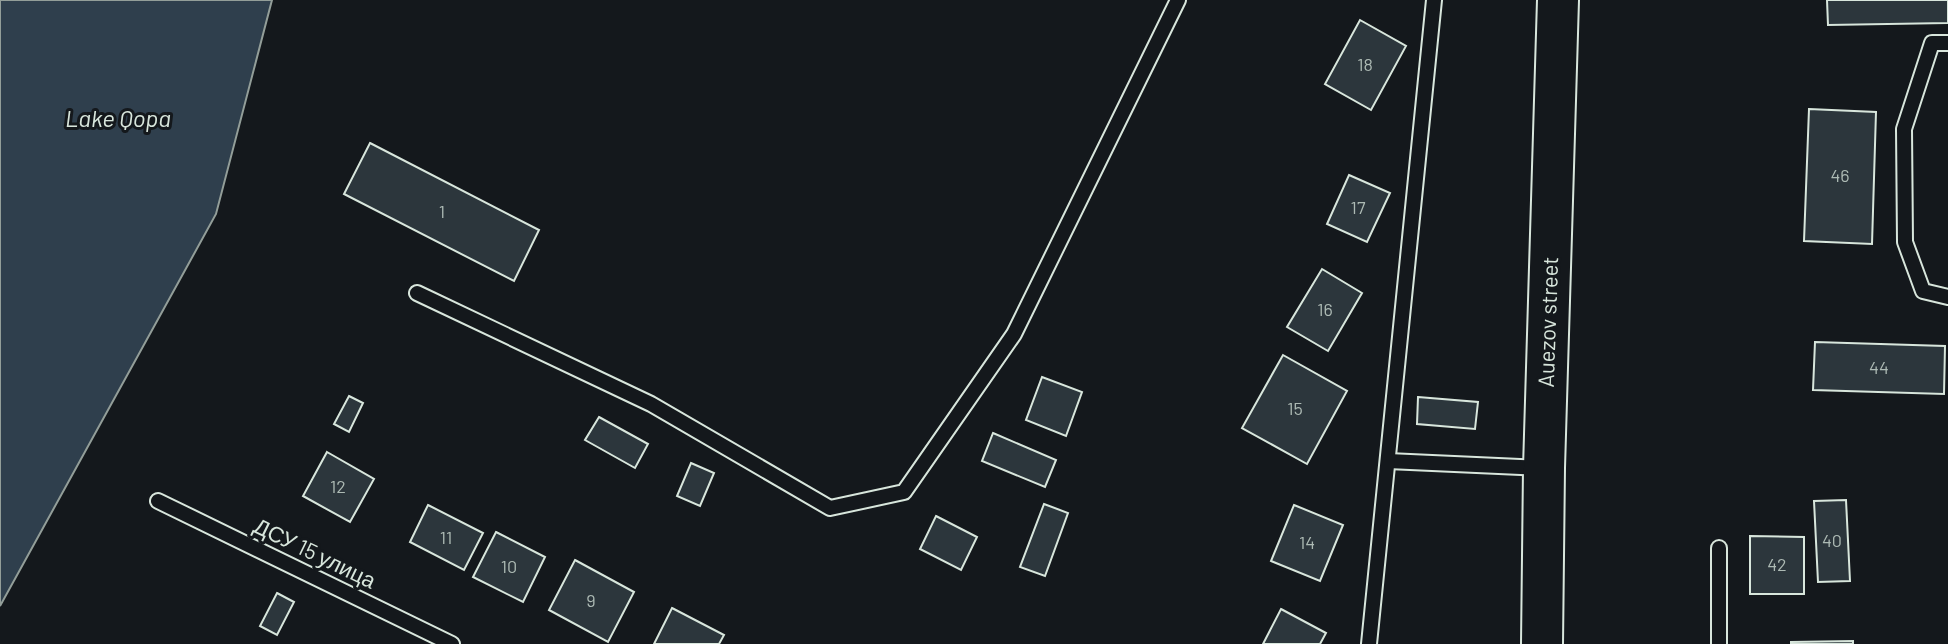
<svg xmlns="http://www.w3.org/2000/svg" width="1948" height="644" font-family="Barlow,sans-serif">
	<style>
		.water { fill: #2f3f4d; stroke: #939e99; stroke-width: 2 }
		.building { fill: #2c363c; stroke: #d8e6dc; stroke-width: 2 }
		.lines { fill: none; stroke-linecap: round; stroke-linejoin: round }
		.service-casing { stroke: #d8e6dc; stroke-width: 18 }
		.secondary-casing { stroke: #d8e6dc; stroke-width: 44 }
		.service { stroke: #14181c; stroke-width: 14 }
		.secondary { stroke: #14181c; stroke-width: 40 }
		.labels { text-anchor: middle; stroke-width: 6; stroke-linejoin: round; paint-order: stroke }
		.number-label { font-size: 18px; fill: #adbab4 }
		.street-label { font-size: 22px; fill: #d8e6dc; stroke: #14181c }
		.water-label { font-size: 24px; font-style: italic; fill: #d8e6dc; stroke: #14181c }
	</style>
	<rect width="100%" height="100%" fill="#14181c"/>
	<path class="water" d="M0,0H272L216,214L0,606Z"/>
	<g class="building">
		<path d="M1827,0H1948V23L1828,25Z"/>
		<path d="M1360,20L1406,46L1371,110L1325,84Z"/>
		<path d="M1809,109L1876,112L1872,244L1804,241Z"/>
		<path d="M370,143L539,230L514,281L344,194Z"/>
		<path d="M1349,175L1390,193L1367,242L1327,224Z"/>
		<path d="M1322,269L1362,293L1328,351L1287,327Z"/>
		<path d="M1815,342L1945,346L1944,394L1813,390Z"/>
		<path d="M1283,355L1347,391L1307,464L1242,428Z"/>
		<path d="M1042,377L1082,392L1066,436L1026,420Z"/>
		<path d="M349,396L363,403L349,432L334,424Z"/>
		<path d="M1418,397L1478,402L1475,429L1417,424Z"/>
		<path d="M599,417L648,444L635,468L585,440Z"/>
		<path d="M993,433L1056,460L1045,487L982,461Z"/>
		<path d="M327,452L374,479L350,522L303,496Z"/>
		<path d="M691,463L714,473L700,506L677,496Z"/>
		<path d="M1846,500L1850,581L1818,582L1814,501Z"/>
		<path d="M1044,504L1068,513L1045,576L1020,567Z"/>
		<path d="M428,505L483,533L464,570L410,542Z"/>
		<path d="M1294,505L1343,525L1320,581L1271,561Z"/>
		<path d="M936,516L977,537L961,570L920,549Z"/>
		<path d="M496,532L545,557L523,602L473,577Z"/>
		<path d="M1750,536L1804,537V594H1750Z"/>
		<path d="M575,560L634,592L608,642L549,610Z"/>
		<path d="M277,593L294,602L277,635L260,626Z"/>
		<path d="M672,608L724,635L719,644H654Z"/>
		<path d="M1281,609L1326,633L1320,644H1263Z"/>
		<path d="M1853,641V644H1791V642Z"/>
	</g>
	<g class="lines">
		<g class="service-casing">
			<g id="service">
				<path d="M1948,43H1932L1904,129L1905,242L1923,291L1948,297"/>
				<path d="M417,293L651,404L830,508L904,492L1014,334L1178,0"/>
				<path d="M1388,461L1543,468"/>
				<path d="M158,501L452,644"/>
				<path d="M1719,548V644"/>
				<path d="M1369,644L1434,0"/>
			</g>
		</g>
		<g class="secondary-casing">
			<path id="secondary" d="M1542,644L1544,468L1558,0"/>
		</g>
		<use href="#service" class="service"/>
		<use href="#secondary" class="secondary"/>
	</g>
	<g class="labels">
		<g class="number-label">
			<text x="1365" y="71">18</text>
			<text x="1840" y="182">46</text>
			<text x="1358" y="214">17</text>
			<text x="442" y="218">1</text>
			<text x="1325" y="316">16</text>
			<text x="1879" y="374">44</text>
			<text x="1295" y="415">15</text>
			<text x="338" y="493">12</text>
			<text x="446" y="544">11</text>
			<text x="1832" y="547">40</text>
			<text x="1307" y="549">14</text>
			<text x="1777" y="571">42</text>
			<text x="509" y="573">10</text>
			<text x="591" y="607">9</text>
		</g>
		<g class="street-label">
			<text transform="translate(1548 322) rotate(-88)" y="8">Auezov street</text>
			<text transform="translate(315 553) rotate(26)" y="8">ДСУ 15 улица</text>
		</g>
		<g class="water-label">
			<text x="118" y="127">Lake Qopa</text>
		</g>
	</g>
</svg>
